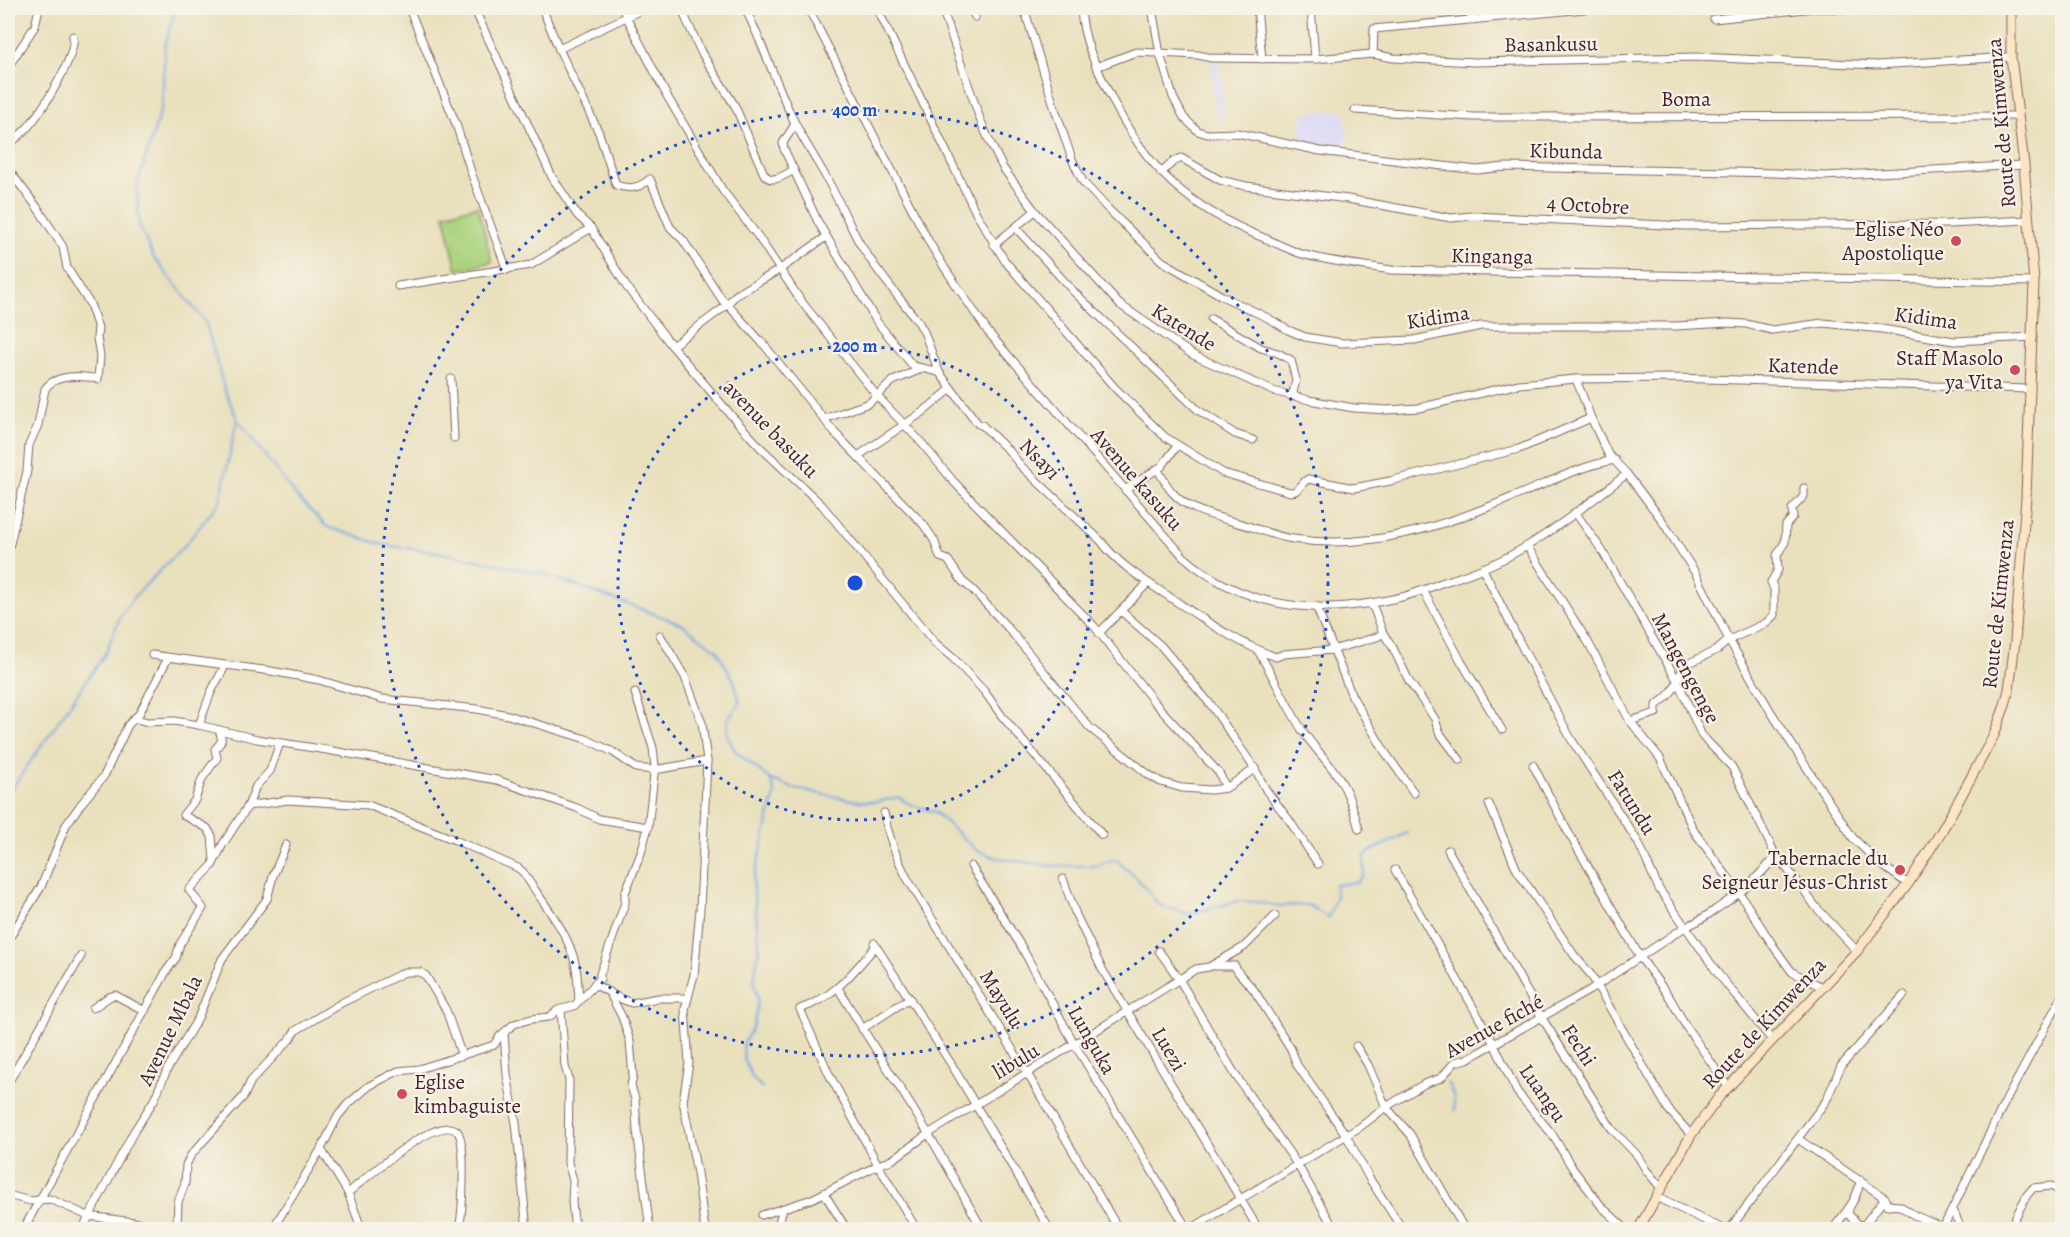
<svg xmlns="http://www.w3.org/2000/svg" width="2070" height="1237" font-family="Alegreya,serif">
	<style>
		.built { fill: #d9d7f8 }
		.green { fill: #abd37e; stroke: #7a7954; stroke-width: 1.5 }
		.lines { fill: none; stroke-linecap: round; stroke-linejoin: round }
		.stream { stroke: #74a9e1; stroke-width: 2 }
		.street-casing { stroke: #82635e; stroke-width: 9 }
		.secondary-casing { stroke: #82635e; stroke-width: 11 }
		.street { stroke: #fff; stroke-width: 7 }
		.secondary { stroke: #fce5c4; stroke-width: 9 }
		.ring { fill: none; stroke: #1d4ed8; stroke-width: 3; stroke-dasharray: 3 6 }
		.poi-dot { fill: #d1495b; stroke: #f7f3e8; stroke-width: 2 }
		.labels { text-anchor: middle; stroke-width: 4.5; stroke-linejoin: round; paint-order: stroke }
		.street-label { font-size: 21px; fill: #4a1f2b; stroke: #f7f3e8 }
		.poi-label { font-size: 21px; fill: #4a1f2b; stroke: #f7f3e8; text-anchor: end }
		.centre { fill: #1d4ed8; stroke: #f7f3e8; stroke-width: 3 }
		.ring-label { font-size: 18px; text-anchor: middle; font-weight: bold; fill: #1d4ed8; stroke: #f7f3e8; stroke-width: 4.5; stroke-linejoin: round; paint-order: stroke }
	</style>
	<rect width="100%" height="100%" fill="#f7f3e8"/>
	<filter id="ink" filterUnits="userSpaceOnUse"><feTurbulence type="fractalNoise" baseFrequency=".0167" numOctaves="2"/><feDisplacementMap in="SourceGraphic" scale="12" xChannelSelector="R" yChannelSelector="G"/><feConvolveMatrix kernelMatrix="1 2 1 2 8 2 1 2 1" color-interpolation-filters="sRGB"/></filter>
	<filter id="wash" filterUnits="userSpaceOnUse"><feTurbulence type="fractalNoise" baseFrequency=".008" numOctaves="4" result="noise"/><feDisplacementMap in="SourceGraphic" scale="24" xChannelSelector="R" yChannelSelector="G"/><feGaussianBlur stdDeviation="1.35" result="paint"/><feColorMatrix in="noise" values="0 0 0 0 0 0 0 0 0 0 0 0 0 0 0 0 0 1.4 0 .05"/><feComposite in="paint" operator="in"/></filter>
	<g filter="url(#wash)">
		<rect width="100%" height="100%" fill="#e9e0bd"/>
		<g class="built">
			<path d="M1219,62L1224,115L1216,116L1211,63Z"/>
			<path d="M1338,111L1344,112L1347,132L1344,149L1299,145L1302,125V113Z"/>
		</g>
		<path class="green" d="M478,206L492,262L457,270L444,214Z"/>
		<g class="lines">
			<g class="stream">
				<path d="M237,419L296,496L327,527L383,545L437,552L544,574L682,624L717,650L734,681L740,703L728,719L727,735L735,751L771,780L775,794L753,882L759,947L754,982L758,1000L754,1024L743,1045L744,1059L752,1077L762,1088"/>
				<path d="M772,780L795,789L858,801L875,802L899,797L907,803L935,812L976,850L997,858L1052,866H1095L1115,859L1138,879L1159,905L1189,914L1238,901L1258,902L1277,906L1309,905L1328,918L1336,896L1335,885L1357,882L1364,875V858L1367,853L1407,833"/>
				<path d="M8,794L105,654L120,617L133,598L186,544L220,501L237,419L224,388L206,323L154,258L139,225L137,186L162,106L165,44L176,8"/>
				<path d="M1448,1083L1453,1095L1455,1111"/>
			</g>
		</g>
	</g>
	<g filter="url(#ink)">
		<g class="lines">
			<g class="street-casing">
				<g id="street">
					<path d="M409,8L456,124L472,175L507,270"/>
					<path d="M474,8L552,177L578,216L591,228L626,286L672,346L730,414L761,448L822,505L934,642L954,659L984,691L1002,716L1102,835"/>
					<path d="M542,8L559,49L599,133L616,185C630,190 639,188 650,179L670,227L683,240L723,301L727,304L765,346L835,433L923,524L934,540L940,557L948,560L962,581L973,590L1009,629L1090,728L1149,775L1161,782L1182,788L1211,790L1226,788L1255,769"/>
					<path d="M622,8L667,96L723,191L757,235L801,301L877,396L920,441L954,482L1094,626L1155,703L1219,773L1226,788"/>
					<path d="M681,8L701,52L735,106L764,174C772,185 784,175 794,170"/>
					<path d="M745,8C764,46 777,87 796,125C806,145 818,162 828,181C839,201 848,222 859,242C876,271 899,297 919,323L924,332L939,372L978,424L982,425L1010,452L1020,465L1039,483L1101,541C1119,566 1149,583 1174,600C1206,621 1239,644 1276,657L1284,654L1332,650L1377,637L1383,633"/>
					<path d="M808,8L929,242L946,270L988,332L1183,556C1244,610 1320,616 1397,598C1413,595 1428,588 1444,582C1473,573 1501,562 1527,546C1562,525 1594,499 1627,474"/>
					<path d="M877,8L976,213L1005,261L1115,388L1165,437L1223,473L1290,492C1301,492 1299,484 1308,479L1354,488L1390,481L1519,449L1591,418"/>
					<path d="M942,8L980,119L989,140L1003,168L1035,211L1119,304L1193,355L1273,391L1309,400L1354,408L1387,410L1419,408L1519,384L1576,379L1674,378L2029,389"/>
					<path d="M971,8L975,17"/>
					<path d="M1024,8L1054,106L1072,159L1083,182L1108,209L1162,261L1222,296L1268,318L1288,330L1305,337L1342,343L1414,340L1481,326H1676L1728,323L1746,324L1772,330L1823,323L1882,329L1954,341L2033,337"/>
					<path d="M1081,8C1082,39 1097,69 1111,97C1147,170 1189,208 1264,238C1276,243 1289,250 1302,254C1330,262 1362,265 1391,270L2034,282"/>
					<path d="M1152,8L1160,54L1173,97L1184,118L1198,131L1207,134L1237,133L1320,151L1426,164L1477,170L1505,167L1776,173L1824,176L2024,165"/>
					<path d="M1257,8L1262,59"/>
					<path d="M1311,8L1315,59"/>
					<path d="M1714,19L1814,8L1841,9L1974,8"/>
					<path d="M559,49L645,8"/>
					<path d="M1373,54L1374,29L1595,8"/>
					<path d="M8,67L35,26L39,8"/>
					<path d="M1096,67L1136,52L1198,55L1212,58L1315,59L1373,54L1393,58L1475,62L1696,57L1877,65L2011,57"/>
					<path d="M1355,110L1474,117L2017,116"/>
					<path d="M795,124L783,143L784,149L818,222L877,322L913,366L939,372"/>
					<path d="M8,145C15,139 22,134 28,127C42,111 77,56 73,36"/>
					<path d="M8,169L37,207L63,247L67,268L90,304L98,328L97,338L100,356L98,379C82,375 55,374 45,389L38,425L29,445L27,471L8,552"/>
					<path d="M1161,173L1173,162L1181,158L1220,180L1246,186L1348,199L1451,218L1472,216L1686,226L1949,224L2028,220"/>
					<path d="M1016,228L1074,292L1198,410L1235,434L1253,440"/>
					<path d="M994,245L1035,211"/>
					<path d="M398,286L531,265L591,228"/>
					<path d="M1211,319L1261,348L1278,353L1291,360L1296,380L1292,397"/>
					<path d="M672,346L722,309L736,295L779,270L826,237"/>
					<path d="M451,379L454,438"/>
					<path d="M1576,379L1591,418L1608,454L1627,474L1661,519L1696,574L1729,640L1771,712L1816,782L1853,838L1879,863L1908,884"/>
					<path d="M824,419L869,403L893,381L921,369"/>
					<path d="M858,456L923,412L951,389"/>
					<path d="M1157,469C1162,476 1166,485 1172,492C1190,513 1220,517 1245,525C1261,530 1277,537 1293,539C1369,551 1444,526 1513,497C1546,484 1579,466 1615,460"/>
					<path d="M1125,490L1162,466L1177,446"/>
					<path d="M1575,512L1601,549L1678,682L1702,736L1732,767L1776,856L1799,883L1815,906L1857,951"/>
					<path d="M1527,546L1588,642L1630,721L1660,758L1694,831L1740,894L1774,947L1792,972L1822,987"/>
					<path d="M1483,569L1520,643L1571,739L1638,842L1659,889L1719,975L1772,1040"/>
					<path d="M1423,590L1461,661L1502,730"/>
					<path d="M1370,604L1374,609L1383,633L1392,646L1409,681L1435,719L1439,732L1460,760"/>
					<path d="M1316,606L1352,696L1385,752L1414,793"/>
					<path d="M1121,611L1161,646L1211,705L1255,769L1266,790L1289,820L1318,864"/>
					<path d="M1099,633L1148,583"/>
					<path d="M660,635L685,677L702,723L707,761L700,909L694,975L685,1009L689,1063L683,1101L697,1173L705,1230"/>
					<path d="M1257,649C1273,676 1286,704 1302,730C1313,747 1328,761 1339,778C1349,794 1354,811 1359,829"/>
					<path d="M152,655L271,671L319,680L382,699L477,709L508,715L586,739L613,752L636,768L654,770L707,761"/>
					<path d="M134,718L147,722L174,721L199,725L257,739L327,750L497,780L577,808L599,819L648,827"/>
					<path d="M1630,721L1656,713V705C1672,696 1678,683 1683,666L1717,650L1729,640L1766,623L1774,615V589L1771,582L1778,570L1777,555L1785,542L1786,525L1793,517L1792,509L1804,496V488"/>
					<path d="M199,725L211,692L225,666"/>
					<path d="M1533,765L1567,830L1640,957L1670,998L1687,1028L1729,1088"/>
					<path d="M1489,804L1517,870L1574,955L1591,975L1668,1109L1691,1135"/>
					<path d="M248,806L288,800L368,805L455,840L518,868L523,872C541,901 567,929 575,963C578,975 578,989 579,1001"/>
					<path d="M884,813C888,836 896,857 907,878L1027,1073L1119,1230"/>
					<path d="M1448,850L1542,1018L1612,1129L1637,1155L1646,1170L1661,1188"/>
					<path d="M214,861L212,836L207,828L183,815L195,800L202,779L217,758L215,749C222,742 223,740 219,730"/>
					<path d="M971,866L1021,946L1075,1045L1188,1230"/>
					<path d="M1395,870L1494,1044L1517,1092L1552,1134L1573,1169L1602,1207L1627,1230"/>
					<path d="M1063,879L1076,915L1102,969L1259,1230"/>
					<path d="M8,940L41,887L66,825L81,804L104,776L128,725L139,714L168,658"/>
					<path d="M874,943L953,1067L1050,1230"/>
					<path d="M876,946C852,973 835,997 800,1009L829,1074L878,1165L917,1230"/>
					<path d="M1159,951L1179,979L1236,1076L1297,1164L1335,1230"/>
					<path d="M1214,966H1235L1238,972L1254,990L1291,1049L1297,1065L1346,1135L1369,1178L1403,1230"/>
					<path d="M594,984L621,999L632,1003L658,998H688"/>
					<path d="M838,988C867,1037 898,1084 928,1133C947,1165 964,1198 983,1230"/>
					<path d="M609,992L622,1017L630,1041L633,1076L631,1086L635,1099L637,1130L650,1230"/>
					<path d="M93,1008L109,997L115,995L145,1011"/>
					<path d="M561,1009L565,1066L569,1080L568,1163L573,1180L572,1202L575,1230"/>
					<path d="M862,1029L910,998"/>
					<path d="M504,1033L507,1075L516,1123L527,1230"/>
					<path d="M1356,1046L1368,1065L1386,1107L1410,1134L1465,1230"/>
					<path d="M8,1083L81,956"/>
					<path d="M1798,1139L1885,1198L1888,1205L1900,1206L1914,1215L1943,1228L2003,1106L2062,996"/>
					<path d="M321,1149L348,1193L362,1230"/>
					<path d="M348,1193C365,1179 434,1116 456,1130C468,1137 462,1215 459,1230"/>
					<path d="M824,1193L847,1230"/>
					<path d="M8,1195L30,1201L50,1199L88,1216L194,1230"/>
					<path d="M1656,1197L1725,1230"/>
					<path d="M1849,1210L1847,1213L1862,1228"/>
					<path d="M1952,1210C1959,1216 1954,1221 1964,1230"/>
					<path d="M762,1215L812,1199L878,1165L892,1160L928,1134L1188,974L1196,969L1209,967L1244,947L1275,916"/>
					<path d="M177,1227L178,1202L185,1183L186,1165L191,1155L244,1096L251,1081L290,1039L295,1031L343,1002L405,972H420L426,976L446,1010L462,1056"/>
					<path d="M23,1230L167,970L176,958L180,944L203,908L189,890L212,866L223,844L248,806L256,786L270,771L280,743"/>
					<path d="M82,1230L133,1133L154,1100L167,1070L198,1018L222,959L267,899L273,876L286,845"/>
					<path d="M272,1230L321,1149L338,1116L348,1104L369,1086L398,1071L419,1069L494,1045L500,1036L514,1024L531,1019L549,1017L558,1010L574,1006L600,979V974L625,903V893L641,853L648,827L655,766L653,748L635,693"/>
					<path d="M781,1230L779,1222L783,1209"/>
					<path d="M1189,1230L1360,1127L1386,1107L1424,1084L1441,1078L1455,1062L1467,1059L1590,990L1685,927C1696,923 1705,917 1715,910C1742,892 1755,881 1776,856"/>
					<path d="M1729,1230L1826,1101L1841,1066L1904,995"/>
					<path d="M1832,1230C1844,1214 1858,1200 1860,1180"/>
					<path d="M1860,1230L1885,1198"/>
					<path d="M2009,1230L2027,1195L2033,1188L2051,1186L2062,1192"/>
				</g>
			</g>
			<g class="secondary-casing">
				<path id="secondary" d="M1638,1230L1691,1135L1719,1097L1857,951L1908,884L1941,832L1960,798L1994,735L2004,708L2009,690L2015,641L2026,497L2034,282L2024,165L2011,57V8"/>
			</g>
			<use href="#street" class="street"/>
			<use href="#secondary" class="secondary"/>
		</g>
	</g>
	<g class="ring">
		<circle cx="855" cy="583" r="237"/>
		<circle cx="855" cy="583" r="473"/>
	</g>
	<g class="poi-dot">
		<circle cx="1956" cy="241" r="6"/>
		<circle cx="2015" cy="370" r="6"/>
		<circle cx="1900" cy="870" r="6"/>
		<circle cx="402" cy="1094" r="6"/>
	</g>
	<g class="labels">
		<g class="street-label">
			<text transform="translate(1551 44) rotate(-1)" y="7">Basankusu</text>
			<text x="1686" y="106">Boma</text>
			<text transform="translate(2001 123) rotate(-95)" y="7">Route de Kimwenza</text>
			<text transform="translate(1566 151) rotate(1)" y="7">Kibunda</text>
			<text transform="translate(1588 205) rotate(3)" y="7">4 Octobre</text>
			<text transform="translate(1492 256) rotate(1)" y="7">Kinganga</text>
			<text transform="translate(1438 317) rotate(-9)" y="7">Kidima</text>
			<text transform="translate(1926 318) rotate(8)" y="7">Kidima</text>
			<text transform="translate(1184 327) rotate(32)" y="7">Katende</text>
			<text transform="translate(1803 366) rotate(2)" y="7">Katende</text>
			<text transform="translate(771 429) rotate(46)" y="7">avenue basuku</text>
			<text transform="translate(1040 459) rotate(46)" y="7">Nsayi</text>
			<text transform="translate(1137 479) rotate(49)" y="7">Avenue kasuku</text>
			<text transform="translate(1998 604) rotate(-84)" y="7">Route de Kimwenza</text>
			<text transform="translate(1686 668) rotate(62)" y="7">Mangengenge</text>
			<text transform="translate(1632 802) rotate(58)" y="7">Fatundu</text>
			<text transform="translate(1002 999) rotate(58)" y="7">Mayulu</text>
			<text transform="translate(1764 1023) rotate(-47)" y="7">Route de Kimwenza</text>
			<text transform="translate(1494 1026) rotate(-29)" y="7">Avenue fiché</text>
			<text transform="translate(170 1030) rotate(-64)" y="7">Avenue Mbala</text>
			<text transform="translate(1092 1040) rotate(60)" y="7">Lunguka</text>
			<text transform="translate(1579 1045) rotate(57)" y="7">Fechi</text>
			<text transform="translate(1169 1049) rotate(59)" y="7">Luezi</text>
			<text transform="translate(1016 1061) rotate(-31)" y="7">libulu</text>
			<text transform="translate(1543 1093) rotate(55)" y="7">Luangu</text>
		</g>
		<g class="poi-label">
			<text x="1944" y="236">Eglise Néo<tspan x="1944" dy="24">Apostolique</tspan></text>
			<text x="2003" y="365">Staff Masolo<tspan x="2003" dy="24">ya Vita</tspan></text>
			<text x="1888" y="865">Tabernacle du<tspan x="1888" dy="24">Seigneur Jésus-Christ</tspan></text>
			<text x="414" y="1089" text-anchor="start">Eglise<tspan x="414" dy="24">kimbaguiste</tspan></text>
		</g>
	</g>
	<circle cx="855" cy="583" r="9" class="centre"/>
	<g class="ring-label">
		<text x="855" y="116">400 m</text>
		<text x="855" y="352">200 m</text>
	</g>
	<rect width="2070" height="1237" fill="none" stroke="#f7f3e8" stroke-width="30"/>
</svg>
